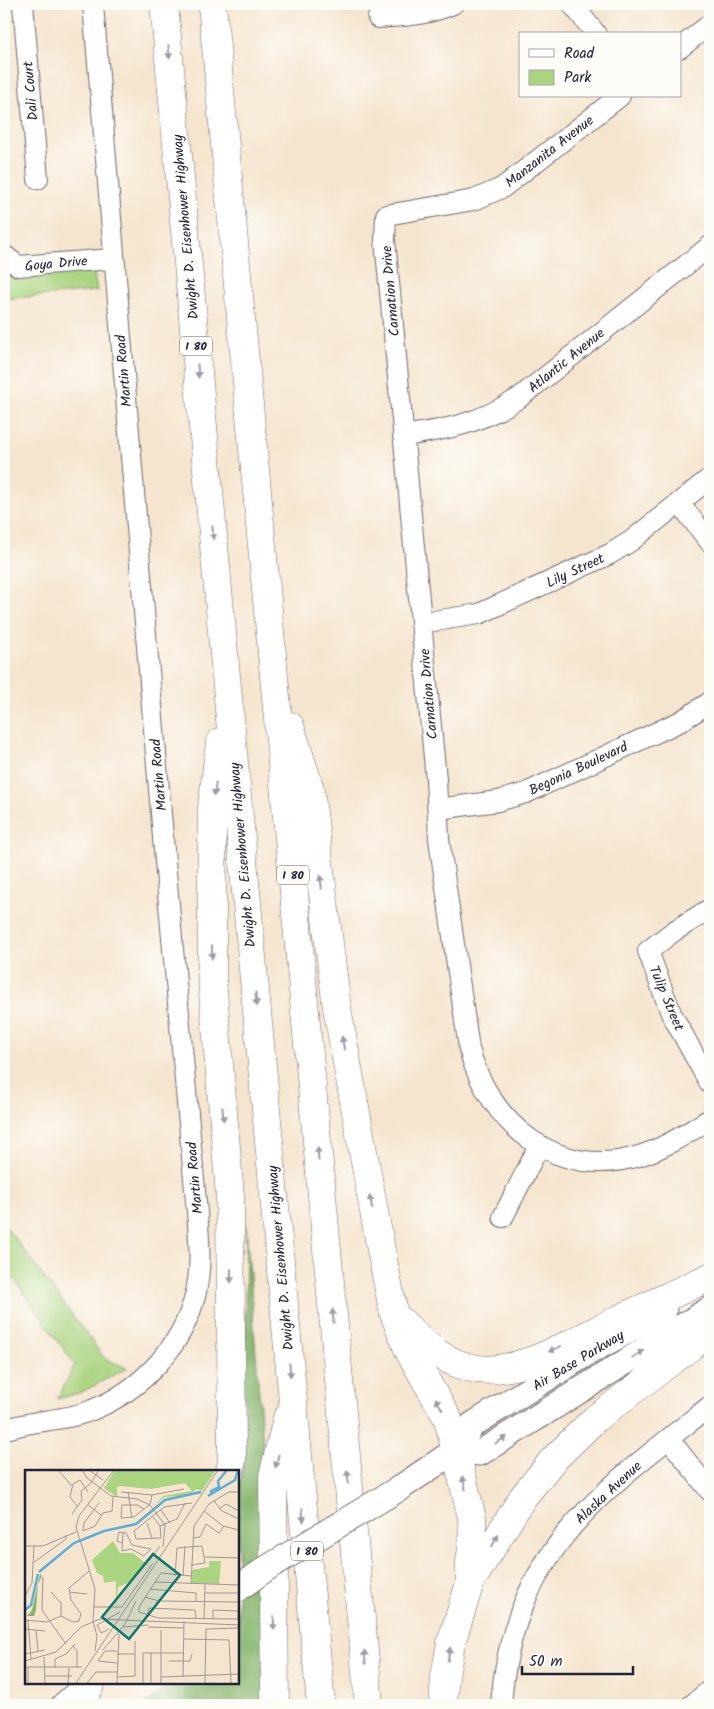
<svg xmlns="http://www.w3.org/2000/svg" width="714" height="1709" font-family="Kalam,sans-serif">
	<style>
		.green { fill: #aad480; stroke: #667b5e }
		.forest { fill: #87b66e; stroke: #546c54 }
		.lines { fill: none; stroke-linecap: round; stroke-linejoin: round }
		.minor-casing { stroke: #6c666e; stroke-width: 22 }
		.major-casing { stroke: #6c666e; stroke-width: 27 }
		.highway-casing { stroke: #6c666e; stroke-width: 29 }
		.minor { stroke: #fff; stroke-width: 20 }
		.major { stroke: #fff; stroke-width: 25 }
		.highway { stroke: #fff; stroke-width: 28 }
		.major-bridge-casing { stroke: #6c666e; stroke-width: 27; stroke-linecap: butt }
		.major-bridge { stroke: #fff; stroke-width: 25 }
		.oneway { fill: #9c9ca7 }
		.labels { text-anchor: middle; stroke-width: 4; stroke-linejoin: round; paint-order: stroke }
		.shield { fill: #fdfcf7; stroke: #646373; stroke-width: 1 }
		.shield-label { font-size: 12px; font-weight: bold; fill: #22223b }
		.street-label { font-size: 14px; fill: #22223b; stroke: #fdfcf7 }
		.inset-river { fill: none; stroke: #5eadd8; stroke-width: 2.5 }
		.inset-road { fill: none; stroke: #a19793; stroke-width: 1 }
		.view { fill: #0f766e; fill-opacity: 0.15; stroke: #0f766e; stroke-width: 2.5 }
		.inset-edge { fill: none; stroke: #22223b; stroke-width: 2.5 }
	</style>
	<rect width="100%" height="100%" fill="#fdfcf7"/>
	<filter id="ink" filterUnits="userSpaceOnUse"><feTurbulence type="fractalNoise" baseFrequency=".02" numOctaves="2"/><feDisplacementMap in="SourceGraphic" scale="10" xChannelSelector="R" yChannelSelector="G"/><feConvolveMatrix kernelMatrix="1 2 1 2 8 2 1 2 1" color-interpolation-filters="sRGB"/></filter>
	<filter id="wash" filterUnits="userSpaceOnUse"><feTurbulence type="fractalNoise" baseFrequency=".0096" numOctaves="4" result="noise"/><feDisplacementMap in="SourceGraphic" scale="20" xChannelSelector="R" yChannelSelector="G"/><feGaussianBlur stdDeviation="1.12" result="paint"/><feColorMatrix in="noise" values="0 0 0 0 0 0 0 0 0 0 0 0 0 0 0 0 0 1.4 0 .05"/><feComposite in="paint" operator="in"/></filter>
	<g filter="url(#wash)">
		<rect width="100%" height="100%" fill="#f5e5ce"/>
		<g class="green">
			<path d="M93,269L97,291L4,299V271Z"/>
			<path d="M4,1224L105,1359L127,1368L82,1392L57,1399L75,1365L4,1265Z"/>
		</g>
		<path class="forest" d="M246,1224L283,1705H145L171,1683H238V1482L244,1464Z"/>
	</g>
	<g filter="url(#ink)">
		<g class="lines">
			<g class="minor-casing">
				<g id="minor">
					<path d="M23,4L38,179"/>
					<path d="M572,4L596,34"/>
					<path d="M378,18C404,16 429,15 453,4"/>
					<path d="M680,48L710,24"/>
					<path d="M620,96L502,188L474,200L386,215L385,240L436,779L439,839L469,1049C490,1125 558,1181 639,1156C665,1148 687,1133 710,1119"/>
					<path d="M4,255L18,266L113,259"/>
					<path d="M403,436C450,429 478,424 519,398L710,246"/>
					<path d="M679,503L710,542"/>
					<path d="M421,623L479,614L610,554L631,541L710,478"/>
					<path d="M438,809L498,801L526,793L681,721L710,702"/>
					<path d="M710,909L674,931L648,951L671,1013L710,1084"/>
					<path d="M503,1217L539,1146"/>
					<path d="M4,1430C32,1419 64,1422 92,1410C142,1390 184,1345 196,1292C202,1265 199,1239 197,1212L165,861L93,4"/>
					<path d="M669,1439L710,1491"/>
					<path d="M501,1705C512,1552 600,1493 710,1406"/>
					<path d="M692,1705L710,1690"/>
				</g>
			</g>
			<g class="major-casing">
				<g id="major">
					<path d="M456,1450L480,1453L710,1309"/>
					<path d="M400,1488L456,1450L472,1425L589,1352L664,1311"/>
					<path d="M64,1705L89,1683"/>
				</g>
			</g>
			<g class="highway-casing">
				<g id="highway">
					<path d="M164,4L321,1705"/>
					<path d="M212,4L369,1705"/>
					<path d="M290,726L310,789L337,1008L381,1250L394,1314L409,1351L448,1419L472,1518L473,1543L470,1561V1583"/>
					<path d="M220,742L212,808V979L230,1196L232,1460L230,1472"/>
					<path d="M402,1322C424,1344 446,1365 478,1369C520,1375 579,1338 617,1320C648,1306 679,1291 710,1277"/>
					<path d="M81,1705L91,1683"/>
					<path d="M275,1705L273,1476L287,1418"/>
					<path d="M443,1705L445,1676L451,1643L470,1583L523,1497L553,1460L595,1419L710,1332"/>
				</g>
			</g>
			<use href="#minor" class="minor"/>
			<use href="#major" class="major"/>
			<use href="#highway" class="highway"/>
			<g class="major-bridge-casing">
				<path id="major-bridge" d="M239,1588L267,1568L400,1488"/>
			</g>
			<use href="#major-bridge" class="major-bridge"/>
		</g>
		<defs><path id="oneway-solid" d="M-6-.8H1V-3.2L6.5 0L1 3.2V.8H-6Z" transform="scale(1.25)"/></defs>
		<g class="oneway">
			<use href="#oneway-solid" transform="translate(169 52) rotate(85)"/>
			<use href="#oneway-solid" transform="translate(198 371) rotate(85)"/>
			<use href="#oneway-solid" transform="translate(213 533) rotate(85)"/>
			<use href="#oneway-solid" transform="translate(215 789) rotate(97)"/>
			<use href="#oneway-solid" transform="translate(321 882) rotate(-97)"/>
			<use href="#oneway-solid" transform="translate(212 952) rotate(90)"/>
			<use href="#oneway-solid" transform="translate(256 999) rotate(85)"/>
			<use href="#oneway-solid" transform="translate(343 1043) rotate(-99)"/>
			<use href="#oneway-solid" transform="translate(223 1114) rotate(85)"/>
			<use href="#oneway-solid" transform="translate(318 1154) rotate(-95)"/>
			<use href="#oneway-solid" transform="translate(371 1202) rotate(-101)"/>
			<use href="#oneway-solid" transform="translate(231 1276) rotate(90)"/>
			<use href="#oneway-solid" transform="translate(333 1316) rotate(-95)"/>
			<use href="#oneway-solid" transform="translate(555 1349) rotate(156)"/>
			<use href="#oneway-solid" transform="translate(638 1354) rotate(-32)"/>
			<use href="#oneway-solid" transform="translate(290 1370) rotate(85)"/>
			<use href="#oneway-solid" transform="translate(439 1404) rotate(-121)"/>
			<use href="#oneway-solid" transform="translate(501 1440) rotate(-32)"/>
			<use href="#oneway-solid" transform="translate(277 1461) rotate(103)"/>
			<use href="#oneway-solid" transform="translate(348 1477) rotate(-95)"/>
			<use href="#oneway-solid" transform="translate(464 1483) rotate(-104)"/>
			<use href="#oneway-solid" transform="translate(303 1515) rotate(85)"/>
			<use href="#oneway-solid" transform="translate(495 1541) rotate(-62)"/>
			<use href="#oneway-solid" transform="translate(274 1623) rotate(90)"/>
			<use href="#oneway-solid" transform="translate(449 1654) rotate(-79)"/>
			<use href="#oneway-solid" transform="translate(365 1657) rotate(-95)"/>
		</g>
	</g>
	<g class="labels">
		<g class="shield">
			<rect x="180" y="336.5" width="32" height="19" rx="4"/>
			<rect x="277" y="865.5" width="32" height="19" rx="4"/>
			<rect x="291" y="1541.5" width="32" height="19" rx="4"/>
		</g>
		<g class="shield-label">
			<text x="196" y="350">I 80</text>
			<text x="293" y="879">I 80</text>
			<text x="307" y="1555">I 80</text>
		</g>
		<g class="street-label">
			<text transform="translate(30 91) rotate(-95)" y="5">Dali Court</text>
			<text transform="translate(549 151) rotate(-38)" y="5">Manzanita Avenue</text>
			<text transform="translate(185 227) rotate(-95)" y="5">Dwight D. Eisenhower Highway</text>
			<text transform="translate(56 263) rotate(-5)" y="5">Goya Drive</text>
			<text transform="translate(390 291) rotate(-95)" y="5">Carnation Drive</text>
			<text transform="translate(566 360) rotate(-39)" y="5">Atlantic Avenue</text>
			<text transform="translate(123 371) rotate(-95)" y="5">Martin Road</text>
			<text transform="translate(575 570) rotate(-25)" y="5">Lily Street</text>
			<text transform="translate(428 694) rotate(-95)" y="5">Carnation Drive</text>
			<text transform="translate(578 768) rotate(-25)" y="5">Begonia Boulevard</text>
			<text transform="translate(158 775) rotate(-95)" y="5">Martin Road</text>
			<text transform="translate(242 855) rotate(-95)" y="5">Dwight D. Eisenhower Highway</text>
			<text transform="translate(667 998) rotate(67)" y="5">Tulip Street</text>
			<text transform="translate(194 1178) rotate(-95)" y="5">Martin Road</text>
			<text transform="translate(280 1258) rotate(-95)" y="5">Dwight D. Eisenhower Highway</text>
			<text transform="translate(578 1360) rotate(-31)" y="5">Air Base Parkway</text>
			<text transform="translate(608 1492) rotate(-43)" y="5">Alaska Avenue</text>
		</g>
	</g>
	<g transform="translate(25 1470)">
		<rect width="214" height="214" fill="#f5e5ce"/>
		<path d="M90,0H191L177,21L172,19L162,26L139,27L128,37L138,26L167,21L160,13L126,19L95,16L92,17V27L79,18ZM88,71L95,83H108L124,96L119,94L105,112L93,117L91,137V111L79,113L78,106L72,103L67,90ZM184,91H196L194,114L167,113V100L184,97Z" fill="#aad480"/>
		<path d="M15,104L17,106L13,114L11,140L9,146H2L7,140Z" fill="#87b66e"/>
		<path class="inset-river" d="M186,24V21L194,17L193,11L202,0M183,26L210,10L213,0M14,102L49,73L79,61L111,54L140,30L176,22M0,140L6,135L13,104"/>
		<path class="inset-road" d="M33,0L47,16M57,0L62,8L86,26L112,29L125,35L140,55L138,77M64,0L78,10M96,22L127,25L159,19M103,22L107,48M189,31L197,41L214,49M74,33L59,53L58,61L70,56L78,43L87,41L88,27M63,35L76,45M52,36L45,27L48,14L55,10L63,22M119,39L112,35H97L96,48L109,47L119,39L125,34L127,25M194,39L201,34L214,41M136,40L145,53M179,41L198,56L214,60M47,44L57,30L56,21L65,14L74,0M128,47L135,56L136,68L111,69L109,61L139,37L167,33M122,53L127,68M135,56L152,49L160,33M168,68L175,67L181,54L194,63L199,56M97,73L92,71L94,62L101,63L107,75L126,79L119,86L106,79L97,81L98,63M0,76H18L51,62M180,87L214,88M124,91L135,76M8,93L41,69V65M150,106L152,78L177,76L180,93L166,95M158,106L160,76M18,107L17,140L41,174M130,112L214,115M166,114L169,56L184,34L204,22H214M125,119L171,123V131M26,122L36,133V146M44,122L62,124M180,123H213M0,126L7,113L9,76M120,127L134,131L213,132M68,137H97L128,93M114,142L133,148L213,149L214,70M114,142V137L136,103L166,106M122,147L124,138L170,140L171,149M179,149L180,114M188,149V140L213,141M0,150L22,152L36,146L48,152L54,151L56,144L46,130L44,118L64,101M3,150L6,189M68,151L70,119L51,57L54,46L89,0M68,151L72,166L70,181M98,157L123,155M123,157L159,158M0,159L20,161M84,159L76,163L72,155L95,142M11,160L13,181M136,160V213M159,169L204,170L206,213M48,176L52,181V198M78,180L100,154L111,131M126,183V213M0,184L20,180M92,184H110M19,187L20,213M0,191L31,182L56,157L75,149L214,155M144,191H165L167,184M92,193L73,191L80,181H92M0,197H57M30,198V189L41,184L50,174M20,206H47M92,207L110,206V171M136,207L214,204M158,207L159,151M3,213V197M43,213L44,198M51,213L193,0M62,213L71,202H92M92,213L94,164M118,213V183H158M180,213L181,159L214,158"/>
		<path class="view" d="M128,84L155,105L104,169L77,147Z"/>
		<rect width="214" height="214" class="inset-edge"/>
	</g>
	<rect width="714" height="1709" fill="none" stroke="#fdfcf7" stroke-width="20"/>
	<rect x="519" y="32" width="162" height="65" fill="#fdfcf7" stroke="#a5a5ac"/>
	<rect x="529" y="49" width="25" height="8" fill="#ffffff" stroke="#a5a5ac"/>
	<text x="564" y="58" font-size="15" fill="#22223b">Road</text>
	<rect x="529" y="70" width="25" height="15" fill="#aad480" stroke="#a5a5ac"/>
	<text x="564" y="82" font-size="15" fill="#22223b">Park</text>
	<path d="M522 1666v8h111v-8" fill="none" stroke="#22223b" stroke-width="2.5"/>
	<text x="529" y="1666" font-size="15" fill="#22223b" stroke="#fdfcf7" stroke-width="4" paint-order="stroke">50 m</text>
</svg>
